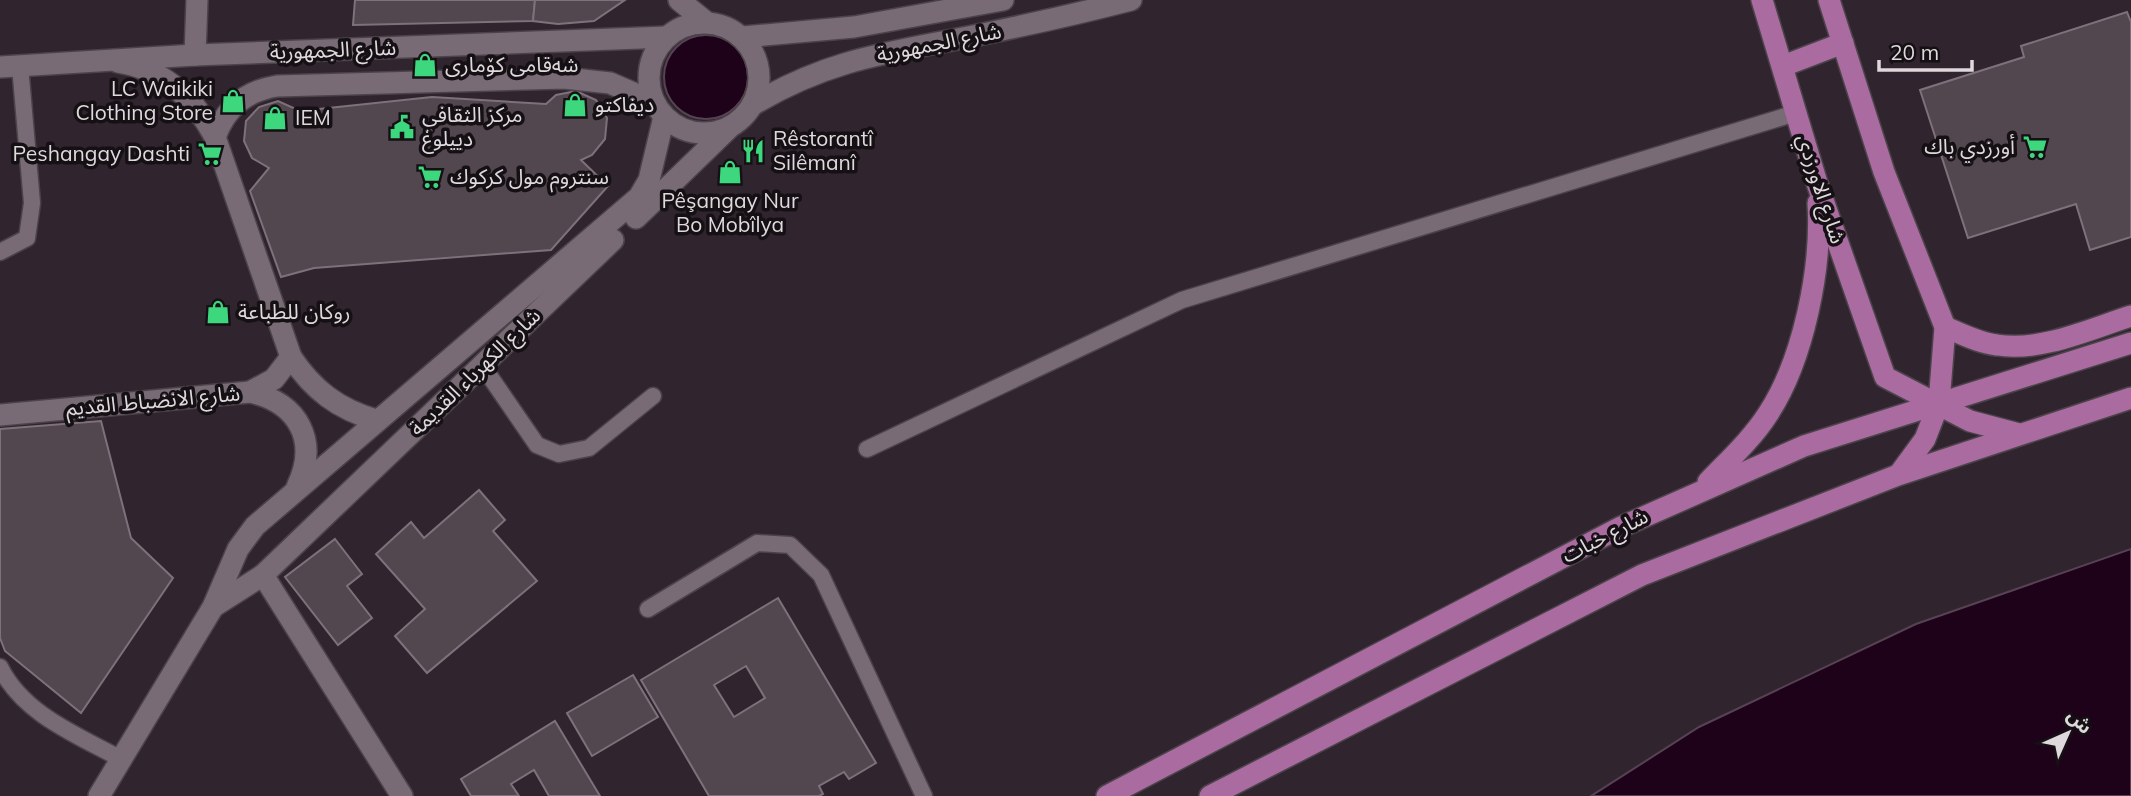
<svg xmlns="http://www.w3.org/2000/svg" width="2131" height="796" font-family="Mulish,'Noto Sans Arabic',sans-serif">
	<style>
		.water { fill: #1d021a; stroke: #574254; stroke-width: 2 }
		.building { fill: #52464f; stroke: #7e717b; stroke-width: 2; fill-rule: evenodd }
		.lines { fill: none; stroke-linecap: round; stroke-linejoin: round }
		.service-casing { stroke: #4c434a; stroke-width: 19 }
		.minor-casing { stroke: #4c434a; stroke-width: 24 }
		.tertiary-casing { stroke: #4c434a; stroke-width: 24 }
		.primary-casing { stroke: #4c434a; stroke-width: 24 }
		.service { stroke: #786b75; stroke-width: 16 }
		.minor { stroke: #786b75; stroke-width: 21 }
		.tertiary { stroke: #786b75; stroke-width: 21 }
		.primary { stroke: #a96ba0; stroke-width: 21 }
		.labels { text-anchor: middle; stroke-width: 7; stroke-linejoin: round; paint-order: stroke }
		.street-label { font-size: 21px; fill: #dfd8dd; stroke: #151014 }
		.poi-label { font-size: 21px; fill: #dfd8dd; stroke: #151014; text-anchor: start }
	</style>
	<rect width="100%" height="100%" fill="#30252e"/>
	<g class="water">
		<circle cx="706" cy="77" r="42"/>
		<path d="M2131,549V796H1591L1699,727L1916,624Z"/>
	</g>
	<g class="building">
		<path d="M355,0H535L533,21L353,25Z"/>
		<path d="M535,0H625L594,21L558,24L533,21Z"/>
		<path d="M2127,12L2131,22V237L2090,250L2076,204L1968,238L1920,90L2024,57L2021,46Z"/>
		<path d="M576,91L596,100L607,118L605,139L592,155L581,160L608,186L551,250L314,268L281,277L250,191L269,168L252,158L244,141L246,121L259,107L278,101L300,111L432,97L546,104L556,95Z"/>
		<path d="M101,421L131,538L173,578L81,713L5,651L0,638V429Z"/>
		<path d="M479,490L505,520L493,531L537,581L427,673L395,636L425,609L376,554L411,522L424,538Z"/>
		<path d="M335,539L362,574L347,586L372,618L338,645L285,577Z"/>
		<path d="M778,598L876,763L849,779L844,772L819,786L823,794L819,796H709L641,680ZM746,666L765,698L734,717L714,685Z"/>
		<path d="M633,675L658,717L592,756L567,713Z"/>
		<path d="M555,721L600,796H549L534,770L511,784L519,796H471L461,779Z"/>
	</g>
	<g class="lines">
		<g class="service-casing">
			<g id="service">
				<path d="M0,252L27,238L32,203L20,66"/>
				<path d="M482,365L537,445L559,454L589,448L653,396"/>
				<path d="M867,449L1182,300L1796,113"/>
				<path d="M648,609L757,543L790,545L821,575L924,796"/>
				<path d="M0,667C23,714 77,735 121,759"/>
			</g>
		</g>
		<g class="minor-casing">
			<g id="minor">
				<path d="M679,0L706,22"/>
				<path d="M195,55L197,0"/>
				<path d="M118,62C163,69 194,98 215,137L291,357C313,390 338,409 376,420"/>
				<path d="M263,575L402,796"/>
			</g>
		</g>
		<g class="tertiary-casing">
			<g id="tertiary">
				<circle cx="704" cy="78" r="55"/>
				<path d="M743,37L854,27L1003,0"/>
				<path d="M0,67L195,55L667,37"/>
				<path d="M754,104C828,60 886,53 968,37C1023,26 1077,14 1131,0"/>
				<path d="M215,137C226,107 246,91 277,86L564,78L610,83L654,102"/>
				<path d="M636,218L729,128"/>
				<path d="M250,392C299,403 319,441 297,487"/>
				<path d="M0,415L250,392L274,379L291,357"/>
				<path d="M213,607L263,575L613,240"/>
				<path d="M99,796L213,607L238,549L255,526L639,197L649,180L664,117"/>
			</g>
		</g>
		<g class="primary-casing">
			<g id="primary">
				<path d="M1762,0L1817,183L1885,377L1970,421L2019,434"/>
				<path d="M1829,0L1884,172L1945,327L1939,403L1925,439L1900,473"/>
				<path d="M1783,66L1843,43"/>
				<path d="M1945,327C1962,334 1979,343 1997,345C2041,352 2090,329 2131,316"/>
				<path d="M1708,482C1728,461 1752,439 1768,414C1804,359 1822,267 1818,203"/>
				<path d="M1107,796L1621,527L1804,446L2131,343"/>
				<path d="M1210,796L1642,575L1898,475L2131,398"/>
			</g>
		</g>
		<use href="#service" class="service"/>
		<use href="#minor" class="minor"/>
		<use href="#tertiary" class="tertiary"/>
		<use href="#primary" class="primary"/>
	</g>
	<defs>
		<g id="shop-bare" transform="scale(1.89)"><path d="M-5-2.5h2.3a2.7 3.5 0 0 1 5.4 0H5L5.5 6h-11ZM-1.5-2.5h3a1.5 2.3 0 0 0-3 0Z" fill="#3dd77e" stroke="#151014" stroke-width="2.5" paint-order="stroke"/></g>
		<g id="civic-bare" transform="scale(1.89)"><path d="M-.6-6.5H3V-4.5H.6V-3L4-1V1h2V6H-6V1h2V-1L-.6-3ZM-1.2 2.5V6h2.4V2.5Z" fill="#3dd77e" stroke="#151014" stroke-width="2.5" paint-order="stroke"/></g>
		<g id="supermarket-bare" transform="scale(1.89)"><path d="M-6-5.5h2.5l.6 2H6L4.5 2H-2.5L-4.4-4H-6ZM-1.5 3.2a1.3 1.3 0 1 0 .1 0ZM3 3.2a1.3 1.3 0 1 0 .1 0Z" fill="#3dd77e" stroke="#151014" stroke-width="2.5" paint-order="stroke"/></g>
		<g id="restaurant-bare" transform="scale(1.89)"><path d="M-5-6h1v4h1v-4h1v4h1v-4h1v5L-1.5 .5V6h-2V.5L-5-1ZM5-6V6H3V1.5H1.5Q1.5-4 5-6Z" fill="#3dd77e" stroke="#151014" stroke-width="2.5" paint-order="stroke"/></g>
	</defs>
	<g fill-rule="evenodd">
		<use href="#shop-bare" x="425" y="65"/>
		<use href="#shop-bare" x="233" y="101"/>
		<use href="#shop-bare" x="575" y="105"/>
		<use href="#shop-bare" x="275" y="118"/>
		<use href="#civic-bare" x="402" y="127"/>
		<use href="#supermarket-bare" x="2035" y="147"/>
		<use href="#restaurant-bare" x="753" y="151"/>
		<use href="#supermarket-bare" x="210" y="154"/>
		<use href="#shop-bare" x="730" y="172"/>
		<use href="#supermarket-bare" x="430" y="177"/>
		<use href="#shop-bare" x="218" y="312"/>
	</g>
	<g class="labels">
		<g class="street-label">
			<text transform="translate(939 43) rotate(-11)" y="7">شارع الجمهورية</text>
			<text transform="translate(333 50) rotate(-2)" y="7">شارع الجمهورية</text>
			<text transform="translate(1821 189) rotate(72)" y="7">شارع الاورزدي</text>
			<text transform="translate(475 372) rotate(-44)" y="7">شارع الكهرباء القديمة</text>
			<text transform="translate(153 401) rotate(-5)" y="7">شارع الانضباط القديم</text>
			<text transform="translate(1605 536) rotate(-27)" y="7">شارع خبات</text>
		</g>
		<g class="poi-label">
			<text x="445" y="72">شەقامی کۆماری</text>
			<text x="213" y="96" text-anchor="end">LC Waikiki<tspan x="213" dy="24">Clothing Store</tspan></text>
			<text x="595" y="112">ديفاكتو</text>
			<text x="422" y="122">مركز الثقافي<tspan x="422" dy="24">دييلوغ</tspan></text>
			<text x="295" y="125">IEM</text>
			<text x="773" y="146">Rêstorantî<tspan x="773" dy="24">Silêmanî</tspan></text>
			<text x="2015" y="154" text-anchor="end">أورزدي باك</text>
			<text x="190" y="161" text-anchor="end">Peshangay Dashti</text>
			<text x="450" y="184">سنتروم مول كركوك</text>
			<text x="730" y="208" text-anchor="middle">Pêşangay Nur<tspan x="730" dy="24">Bo Mobîlya</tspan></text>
			<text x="238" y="319">روكان للطباعة</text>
		</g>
	</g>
	<g transform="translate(2068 733) rotate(45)" stroke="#151014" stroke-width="5" paint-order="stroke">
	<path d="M0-5L12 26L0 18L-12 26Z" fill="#dfd8dd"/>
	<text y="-10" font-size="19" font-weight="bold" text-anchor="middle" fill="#dfd8dd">ش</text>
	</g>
	<path d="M1879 60v10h93v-10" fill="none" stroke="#dfd8dd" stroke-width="3.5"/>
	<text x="1890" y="60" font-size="21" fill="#dfd8dd" stroke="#151014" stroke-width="5" paint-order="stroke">20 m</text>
</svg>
